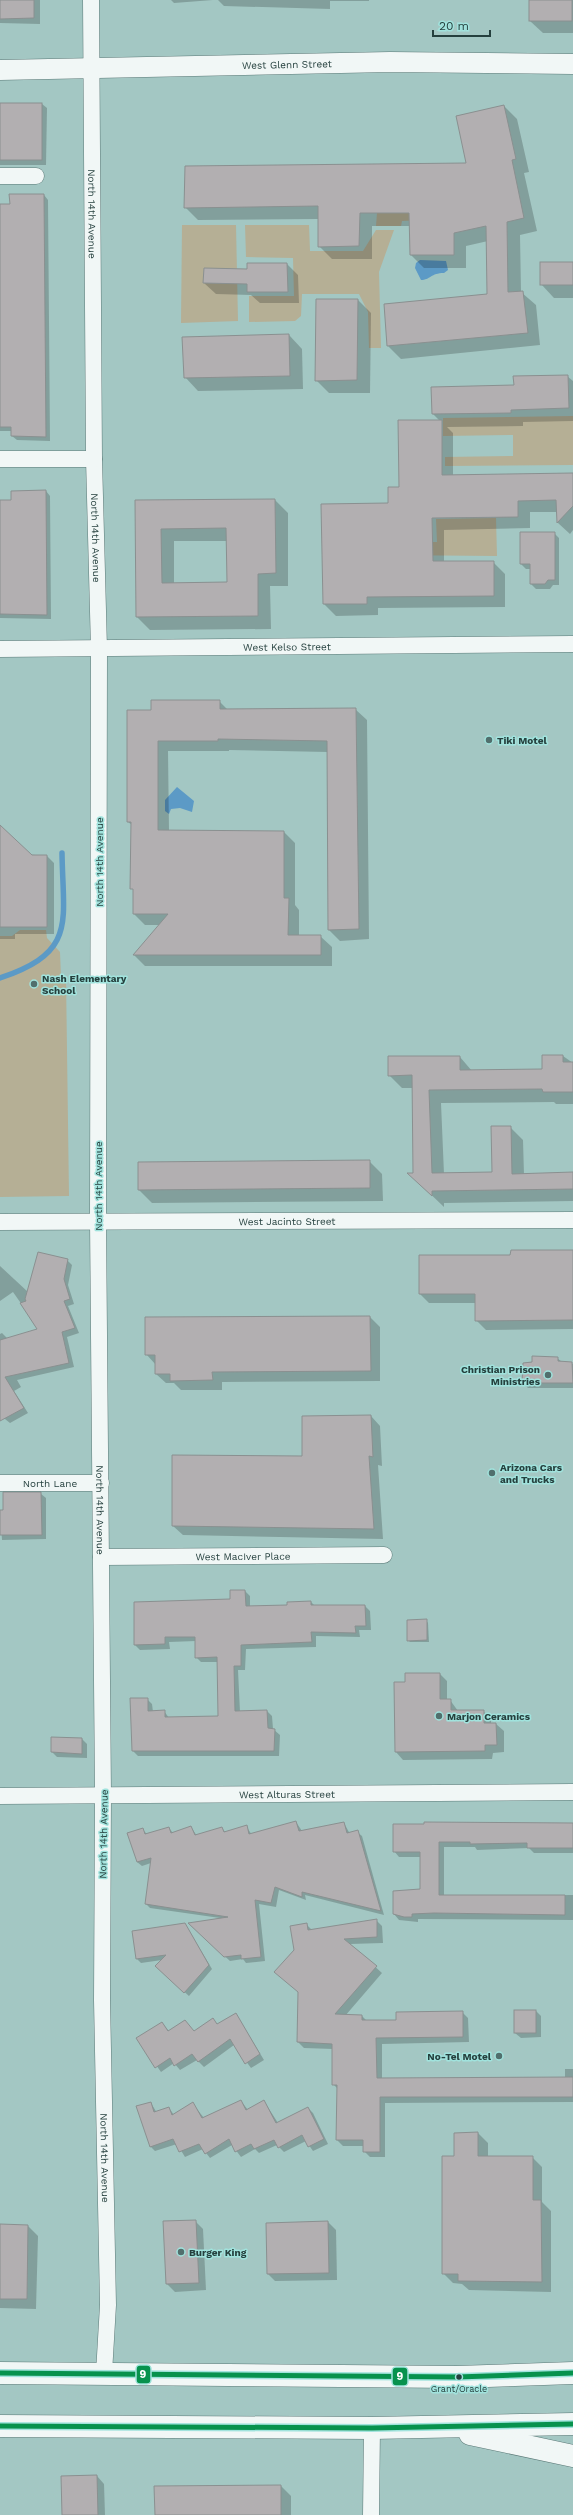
<svg xmlns="http://www.w3.org/2000/svg" width="573" height="2515" font-family="'Work Sans',sans-serif">
	<style>
		.green { fill: #b5af95 }
		.water { fill: #5c9ac6 }
		.shadow { fill: #0003; fill-rule: evenodd }
		.lines { fill: none; stroke-linecap: round; stroke-linejoin: round }
		.stream { stroke: #5c9ac6; stroke-width: 5.5 }
		.building { fill: #b2afb1; stroke: #8a9090; fill-rule: evenodd }
		.minor-casing { stroke: #5b7977; stroke-width: 17 }
		.tertiary-casing { stroke: #5b7977; stroke-width: 21 }
		.primary-casing { stroke: #5b7977; stroke-width: 23 }
		.minor { stroke: #f1f7f6; stroke-width: 16 }
		.tertiary { stroke: #f1f7f6; stroke-width: 20 }
		.primary { stroke: #f1f7f6; stroke-width: 22 }
		.bus-1-casing { stroke: #a1e3dd; stroke-width: 8 }
		.bus-1 { stroke: #07924d; stroke-width: 5 }
		.poi-dot { fill: #516f6d; stroke: #a1e3dd; stroke-width: 1.5 }
		.bus-dot { fill: #25403e; stroke: #a1e3dd; stroke-width: 1.5 }
		.labels { text-anchor: middle; stroke-width: 3; stroke-linejoin: round; paint-order: stroke }
		.bus-label { font-size: 9px; fill: #25403e; stroke: #a1e3dd }
		.street-label { font-size: 10px; fill: #25403e; stroke: #a1e3dd }
		.poi-label { font-size: 10px; font-weight: bold; fill: #25403e; stroke: #a1e3dd; text-anchor: start }
		.line-badge { stroke: #a1e3dd; stroke-width: 1.5 }
		.badge-label { font-size: 11px; text-anchor: middle; font-weight: bold; fill: #fff }
	</style>
	<rect width="100%" height="100%" fill="#a3c7c3"/>
	<g class="green">
		<path d="M377,213H424V220L402,221L401,226H376Z"/>
		<path d="M182,225H236L238,321L181,323Z"/>
		<path d="M245,225H309L310,251H363L376,230H394L379,272L381,348H369L368,312L359,294H302L301,316L295,321L249,322V296H294L293,258L246,257Z"/>
		<path d="M573,416V465L445,466V457L513,456V435L443,436V418Z"/>
		<path d="M496,518L497,556L386,555V543L437,542L436,519Z"/>
		<path d="M20,930H46L47,938L60,952L61,977H66L69,1196L0,1197V936H12Z"/>
	</g>
	<g class="water">
		<path d="M420,260L446,261L448,270L444,273C431,273 430,280 421,280L415,268L416,263Z"/>
		<path d="M177,787L194,801L192,812L180,808L171,809L169,814L165,811V800Z"/>
	</g>
	<g class="shadow">
		<path d="M0,0H40V24L0,23Z"/>
		<path d="M171,0H213L174,3Z"/>
		<path d="M218,0H369V1H330V9L224,6Z"/>
		<path d="M530,0H573V33H543L530,21Z"/>
		<path d="M0,104H42L47,108L46,165H0Z"/>
		<path d="M504,106L517,119L529,172L524,173L537,231L520,235L521,292L536,305L540,345L401,359L388,346L488,295V241L466,246V268H424L411,255L410,226H372V259H332L319,246V219L198,220L185,207L467,164L457,116Z"/>
		<path d="M44,195L48,200L50,441L17,440L12,436V431H0V205H11Z"/>
		<path d="M573,263V298H554L541,284Z"/>
		<path d="M287,264L298,275L299,303H260L251,295L216,294L204,283L248,270Z"/>
		<path d="M358,300L371,313L370,393H329L316,380Z"/>
		<path d="M289,335L302,349L303,389L198,391L185,377Z"/>
		<path d="M567,376L573,381V421L523,422V426L447,427L453,433V476L573,474V530L570,534L558,523V512H530V528L444,530V562H493L505,574V607L378,608V615L336,616L324,604L322,505L389,504L440,421L433,414L515,386Z"/>
		<path d="M46,491L50,496L51,619L0,618V501H12Z"/>
		<path d="M275,500L288,513V586H270L271,629L150,630L137,617L136,501ZM174,541H227L228,583L174,584Z"/>
		<path d="M521,533H554L559,538V585H553L550,589H536L531,584V569H526L521,564Z"/>
		<path d="M219,701L228,710L355,709L367,720L369,939L340,941L329,930L328,752L229,750V751H168L169,831L284,832L295,843V905L299,910V936H320L332,947V966H145L134,955L160,925H145L134,914L132,825L128,822L152,711Z"/>
		<path d="M0,852L47,856L54,863V934H15V939H0Z"/>
		<path d="M563,1056L573,1063V1104H556L554,1102L441,1103L444,1174L493,1173L510,1127L523,1140L524,1175L573,1173V1201L444,1203V1207L421,1185L414,1174L413,1088H402L389,1075L460,1057L472,1071L543,1070Z"/>
		<path d="M369,1161L382,1174L383,1201L152,1203L139,1190Z"/>
		<path d="M573,1251V1329L486,1330L476,1320V1303H429L420,1294L511,1256Z"/>
		<path d="M67,1260L72,1265L68,1285L74,1304L68,1306L79,1333L67,1337L74,1367L17,1380L21,1387L14,1391L28,1413L10,1423L0,1415V1334L2,1333L8,1339L39,1329L13,1292L0,1301V1266L28,1292Z"/>
		<path d="M370,1317L380,1327V1381L222,1382V1390H181L174,1383H166L156,1374V1365L146,1354Z"/>
		<path d="M557,1358L562,1362L573,1364V1388H528L523,1383L524,1363Z"/>
		<path d="M371,1416L380,1426L382,1466L378,1465L383,1539L183,1535L173,1526L303,1457Z"/>
		<path d="M41,1494L46,1498V1539L2,1540L0,1511Z"/>
		<path d="M245,1591L250,1596V1607L288,1606L311,1602L315,1606H365L370,1611L371,1630H359L360,1637L316,1636V1647L246,1649L245,1670H238L240,1712L267,1711L272,1716L273,1729L280,1735L279,1756H138L133,1751L147,1699L152,1704L153,1712L164,1711L169,1718L219,1717V1662H201L196,1657V1641L169,1642L170,1649L140,1650L135,1645L231,1600Z"/>
		<path d="M426,1620L428,1623L429,1642H410L408,1640Z"/>
		<path d="M440,1674L447,1681V1700H450L458,1711H483L491,1719V1724H496L504,1731V1752L493,1753L492,1759L403,1760L396,1752L406,1683Z"/>
		<path d="M82,1739L87,1744V1758L57,1757L52,1752Z"/>
		<path d="M296,1822L302,1831L344,1823L350,1834L357,1832L362,1836L384,1915L305,1895L306,1900L279,1890L276,1907L259,1904L265,1961L246,1963L243,1959L230,1961L190,1924L220,1918L150,1908L146,1904L151,1863L142,1866L137,1862L142,1829L147,1834L169,1828L173,1833L191,1827L197,1836L222,1828L226,1833L246,1826L252,1835Z"/>
		<path d="M573,1824V1853H534L529,1848L477,1850L475,1847H444V1896L573,1895V1920L418,1919V1922L399,1920L394,1914L421,1890V1857H399L394,1851V1825Z"/>
		<path d="M376,1920L382,1926L383,1943L350,1944L382,1973L345,2016H362L367,2021H397L462,2012L468,2018L469,2042L382,2044V2079L565,2078V2069H573V2102L385,2103V2157H370L364,2151V2146H343L337,2140L338,2089L333,2084V2049L304,2048L298,2042L299,1993L295,1950L306,1924L312,1930Z"/>
		<path d="M185,1924L212,1969L189,1996L161,1971L162,1960L141,1963L137,1959Z"/>
		<path d="M536,2011L541,2016V2037L521,2038L515,2033Z"/>
		<path d="M236,2014L264,2060L251,2068L234,2045L204,2067L197,2060L180,2070L174,2063L161,2072L137,2038L162,2023L169,2031L194,2032L213,2019L218,2025Z"/>
		<path d="M241,2101L248,2110L264,2101L278,2123L308,2108L313,2113L328,2144L313,2151L306,2141L284,2152L277,2145L259,2153L255,2149L241,2157L232,2145L210,2158L203,2149L185,2157L177,2144L155,2151L150,2146L151,2103L157,2113L169,2108L174,2115L193,2104L204,2118Z"/>
		<path d="M478,2133L488,2143V2157H532L542,2167V2202L551,2211V2292L469,2290L462,2284L453,2283L443,2273L454,2157Z"/>
		<path d="M195,2221L203,2229L206,2290L175,2292L167,2284Z"/>
		<path d="M328,2222L336,2230L337,2280L275,2281L268,2274Z"/>
		<path d="M0,2226H28L38,2236L36,2309L0,2308Z"/>
		<path d="M97,2476L104,2484L105,2515H63Z"/>
		<path d="M281,2486L291,2496V2515H156Z"/>
	</g>
	<g class="lines">
		<path class="stream" d="M0,978C77,952 63,923 62,853"/>
	</g>
	<g class="building">
		<path d="M0,0H34V18L0,19Z"/>
		<rect x="529" y="0" width="43" height="21"/>
		<rect x="0" y="103" width="42" height="57"/>
		<path d="M504,105L516,159L512,160L524,218L507,222L508,292L523,291L528,333L387,346L384,304L487,294L486,226L454,233V255H410L409,213H360L359,246L318,247V206L184,208L185,166L466,163L456,116Z"/>
		<path d="M9,194H44L46,437L11,436V427H0V204H10Z"/>
		<rect x="540" y="262" width="33" height="23"/>
		<path d="M247,263H287L288,292H247V284L203,283L204,268L247,269Z"/>
		<path d="M316,299H358L357,380L315,381Z"/>
		<path d="M289,334L290,376L184,378L182,337Z"/>
		<path d="M568,375L569,408L511,410V413L432,414L431,387L514,385L513,376Z"/>
		<path d="M398,420H442V475L573,473V506L557,523L556,500L518,501V517L432,518L433,561H494V596L367,597V604H323L321,504L388,503V487H399Z"/>
		<path d="M46,490L47,615L0,614V500H11V491Z"/>
		<path d="M275,499L276,573L258,574V616L136,617L135,500ZM226,528L227,582L162,583L161,529Z"/>
		<path d="M520,532H555V580H548L545,584H530V564H520Z"/>
		<path d="M151,700H220V709L356,708L359,929L328,930L327,741L218,739V741H158V830L284,831V898H289L288,935H321V955H133L168,914H133V889H130L131,822H127V710H151Z"/>
		<path d="M0,825L32,855H47V927H0Z"/>
		<path d="M542,1055H563V1062H573V1092H543L542,1089L429,1090L432,1173L492,1172L491,1126H511L512,1174L573,1172V1189L432,1191V1196L407,1173H413L412,1075L388,1076V1056H460V1070L542,1069Z"/>
		<path d="M370,1160V1188L138,1190V1162Z"/>
		<path d="M511,1250H573V1320L475,1321V1294H419V1255H510Z"/>
		<path d="M38,1252L68,1259L64,1279L70,1299L64,1301L75,1328L62,1332L69,1363L5,1377L24,1408L0,1421V1340L37,1329L20,1303L26,1301L25,1299Z"/>
		<path d="M370,1316L371,1371L212,1372L213,1380L170,1381V1374H155V1355H145V1317Z"/>
		<path d="M532,1356L558,1357V1361L572,1362L573,1383H522L523,1363L532,1362Z"/>
		<path d="M371,1415L373,1457L369,1456L374,1529L172,1526V1455L302,1456V1416Z"/>
		<path d="M3,1492H41L42,1535H0V1510H3Z"/>
		<path d="M230,1590H245L246,1606L287,1605V1602L311,1601V1605H365L366,1626H355L356,1633L311,1632L312,1642L241,1645V1666H234L235,1711L267,1710L268,1728L275,1729L274,1751H132L130,1698H148V1711L165,1710V1717L218,1716L217,1657L195,1658V1637H165V1644L134,1645V1602L230,1599Z"/>
		<path d="M427,1619V1640L407,1641V1620Z"/>
		<path d="M405,1673H440V1699H451V1710H484V1723H496L497,1745H485V1751L395,1752L394,1682H405Z"/>
		<path d="M51,1737L82,1738V1754L51,1752Z"/>
		<path d="M296,1821L299,1831L344,1822L347,1833L358,1830L381,1911L302,1892V1897L275,1887L271,1903L255,1900L261,1957L241,1959V1955L224,1957L188,1923L228,1917L145,1904L151,1858L137,1862L127,1833L143,1828L145,1834L169,1827L171,1833L191,1826L195,1835L222,1827L224,1832L247,1825L249,1834Z"/>
		<path d="M424,1822L573,1823V1848H527V1843L470,1844V1842H439V1895H565V1915L434,1913L412,1914V1917H404L393,1914V1891L420,1889V1852H393V1824H424Z"/>
		<path d="M377,1919V1937L344,1939L377,1966L335,2014L362,2015V2020H396V2012L463,2011V2037L376,2038L377,2078L573,2077V2097H380V2152H363V2140H336L337,2085H332V2044L297,2042L298,1992L274,1972L294,1950L290,1926L307,1923L308,1930Z"/>
		<path d="M185,1923L209,1965L184,1993L155,1966L166,1955L136,1959L132,1931Z"/>
		<rect x="514" y="2010" width="22" height="23"/>
		<path d="M236,2013L260,2054L245,2064L230,2039L198,2062L192,2054L174,2066L170,2058L155,2068L136,2038L162,2022L168,2031L185,2020L194,2031L213,2018L217,2024Z"/>
		<path d="M241,2100L246,2110L264,2100L276,2123L308,2107L324,2139L308,2147L302,2135L278,2148L274,2140L254,2149L251,2144L235,2152L229,2139L205,2154L199,2144L179,2152L173,2139L150,2147L136,2106L151,2102L154,2112L169,2107L172,2115L193,2102L202,2118Z"/>
		<path d="M478,2132V2156H533V2200H541L542,2282L458,2281V2274H442V2156H454V2133Z"/>
		<path d="M196,2220L199,2283L166,2284L163,2221Z"/>
		<path d="M328,2221L329,2273L267,2274L266,2223Z"/>
		<path d="M0,2224L28,2225L27,2299H0Z"/>
		<path d="M97,2475L98,2515H62L61,2476Z"/>
		<path d="M281,2485V2515H155L154,2486Z"/>
	</g>
	<g class="lines">
		<g class="minor-casing">
			<g id="minor">
				<path id="s1" d="M91,0L94,459L99,649L98,1220L103,1795L102,2000L108,2305L104,2373"/>
				<path d="M0,176H36"/>
				<path d="M0,459H94"/>
				<path id="s2" d="M0,649L573,644"/>
				<path id="s3" d="M0,1222L573,1220"/>
				<path id="s4" d="M0,1483H101"/>
				<path id="s5" d="M101,1557L384,1555"/>
				<path id="s6" d="M0,1796L573,1792"/>
				<path d="M371,2515L372,2428"/>
			</g>
		</g>
		<g class="tertiary-casing">
			<g id="tertiary">
				<path id="s7" d="M0,70L390,62L573,64"/>
			</g>
		</g>
		<g class="primary-casing">
			<g id="primary">
				<path d="M0,2373L457,2377L573,2373"/>
				<path d="M0,2426L372,2428L573,2424"/>
				<path d="M470,2434L573,2456"/>
			</g>
		</g>
		<use href="#minor" class="minor"/>
		<use href="#tertiary" class="tertiary"/>
		<use href="#primary" class="primary"/>
		<g class="bus-1-casing">
			<g id="bus-1">
				<path d="M0,2373L457,2377L573,2373"/>
				<path d="M0,2426L372,2428L573,2424"/>
			</g>
		</g>
		<use href="#bus-1" class="bus-1"/>
	</g>
	<g class="poi-dot">
		<circle cx="489" cy="740" r="4"/>
		<circle cx="34" cy="984" r="4"/>
		<circle cx="548" cy="1375" r="4"/>
		<circle cx="492" cy="1473" r="4"/>
		<circle cx="439" cy="1716" r="4"/>
		<circle cx="499" cy="2056" r="4"/>
		<circle cx="181" cy="2252" r="4"/>
	</g>
	<circle class="bus-dot" cx="459" cy="2377" r="3.5"/>
	<g class="labels">
		<g class="bus-label">
			<text x="459" y="2392">Grant/Oracle</text>
		</g>
		<g class="street-label">
			<text dy="4" stroke="none"><textPath href="#s7" startOffset="287">West Glenn Street</textPath></text>
			<text dy="4" stroke="none"><textPath href="#s1" startOffset="214">North 14th Avenue</textPath></text>
			<text dy="4" stroke="none"><textPath href="#s1" startOffset="538">North 14th Avenue</textPath></text>
			<text dy="4" stroke="none"><textPath href="#s2" startOffset="287">West Kelso Street</textPath></text>
			<text transform="translate(99 862) rotate(-90)" y="4">North 14th Avenue</text>
			<text transform="translate(98 1186) rotate(-90)" y="4">North 14th Avenue</text>
			<text dy="4" stroke="none"><textPath href="#s3" startOffset="287">West Jacinto Street</textPath></text>
			<text dy="4" stroke="none"><textPath href="#s4" startOffset="50">North Lane</textPath></text>
			<text dy="4" stroke="none"><textPath href="#s1" startOffset="1510">North 14th Avenue</textPath></text>
			<text dy="4" stroke="none"><textPath href="#s5" startOffset="142">West MacIver Place</textPath></text>
			<text dy="4" stroke="none"><textPath href="#s6" startOffset="287">West Alturas Street</textPath></text>
			<text transform="translate(103 1834) rotate(-89)" y="4">North 14th Avenue</text>
			<text dy="4" stroke="none"><textPath href="#s1" startOffset="2158">North 14th Avenue</textPath></text>
		</g>
		<g class="poi-label">
			<text x="497" y="744">Tiki Motel</text>
			<text x="42" y="982">Nash Elementary<tspan x="42" dy="12">School</tspan></text>
			<text x="540" y="1373" text-anchor="end">Christian Prison<tspan x="540" dy="12">Ministries</tspan></text>
			<text x="500" y="1471">Arizona Cars<tspan x="500" dy="12">and Trucks</tspan></text>
			<text x="447" y="1720">Marjon Ceramics</text>
			<text x="491" y="2060" text-anchor="end">No-Tel Motel</text>
			<text x="189" y="2256">Burger King</text>
		</g>
	</g>
	<g class="line-badge">
		<rect x="136" y="2365" width="15" height="19" rx="4" fill="#07924d"/>
		<rect x="392" y="2367" width="16" height="19" rx="4" fill="#07924d"/>
	</g>
	<g class="badge-label">
		<text x="143" y="2378">9</text>
		<text x="400" y="2380">9</text>
	</g>
	<path d="M433 30v6h57v-6" fill="none" stroke="#25403e" stroke-width="2"/>
	<text x="439" y="30" font-size="12" fill="#25403e" stroke="#a1e3dd" stroke-width="3" paint-order="stroke">20 m</text>
</svg>
